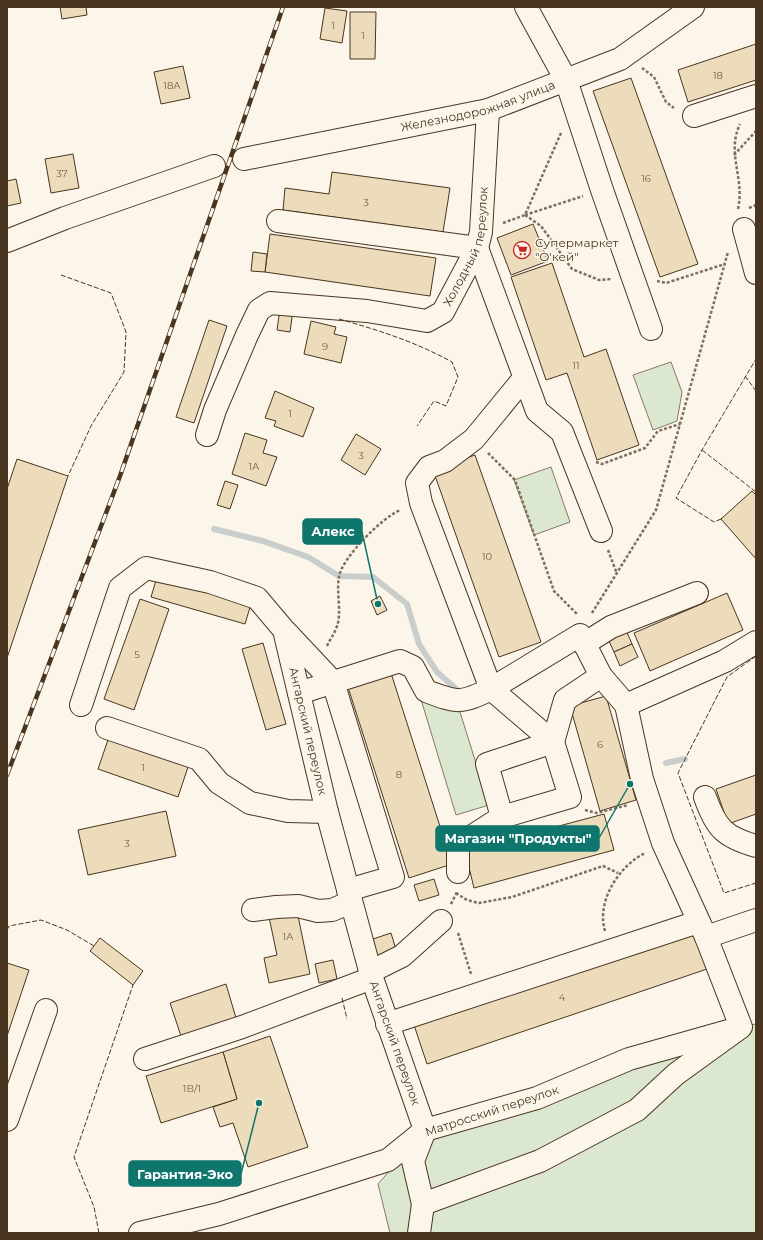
<svg xmlns="http://www.w3.org/2000/svg" width="763" height="1240" font-family="Montserrat,sans-serif">
	<style>
		.green { fill: #dce7d0; stroke: #887966 }
		.lines { fill: none; stroke-linecap: round; stroke-linejoin: round }
		.stream { stroke: #c9cecd; stroke-width: 6 }
		.building { fill: #ecdcbc; stroke: #4a3520 }
		.minor-casing { stroke: #4a3520; stroke-width: 24 }
		.path { stroke: #7f6f5c; stroke-width: 2.5; stroke-dasharray: 3 2; stroke-linecap: butt }
		.minor { stroke: #fbf6e9; stroke-width: 22 }
		.rail-casing { stroke: #4a3520; stroke-width: 4.5 }
		.rail { stroke: #fbf6e9; stroke-width: 3; stroke-dasharray: 9; stroke-linecap: butt }
		.fence { stroke: #4a3520; stroke-width: 1; stroke-dasharray: 5 2; stroke-linecap: butt }
		.labels { text-anchor: middle; stroke-width: 3; stroke-linejoin: round; paint-order: stroke }
		.number-label { font-size: 10px; fill: #725f47 }
		.street-label { font-size: 12px; fill: #4a3520; stroke: #fbf6e9 }
		.poi-label { font-size: 12px; fill: #4a3520; stroke: #fbf6e9; text-anchor: start }
		.leader { fill: none; stroke: #0f766e; stroke-width: 1.5 }
		.callout-dot { fill: #0f766e; stroke: #fbf6e9; stroke-width: 1.5 }
		.callout { fill: #0f766e; stroke: #0f766e; stroke-width: 1.5 }
		.callout-label { font-size: 13px; text-anchor: middle; font-weight: bold; fill: #fff }
	</style>
	<rect width="100%" height="100%" fill="#fbf6e9"/>
	<g class="green">
		<path d="M671,362L682,392L677,421L653,430L633,375Z"/>
		<path d="M551,467L570,522L534,535L514,480Z"/>
		<path d="M420,696L460,712L489,805L456,815Z"/>
		<path d="M756,1024V1233H390L378,1184L425,1130L741,1027Z"/>
	</g>
	<g class="lines">
		<g class="stream">
			<path d="M214,529L263,541L308,557L339,576L373,577L407,604L419,644L437,672L462,694"/>
			<path d="M666,763L685,759"/>
		</g>
	</g>
	<g class="building">
		<path d="M60,7H86L87,15L62,19Z"/>
		<path d="M325,8L347,11L342,43L320,39Z"/>
		<path d="M350,12H376L375,59H350Z"/>
		<path d="M756,44V80L688,102L678,70Z"/>
		<path d="M183,66L190,98L161,104L154,72Z"/>
		<path d="M631,78L698,264L660,277L593,91Z"/>
		<path d="M73,154L79,188L51,193L45,159Z"/>
		<path d="M332,172L450,188L443,232L283,210L285,188L329,194Z"/>
		<path d="M16,179L21,203L7,206V181Z"/>
		<path d="M533,224L548,261L511,275L497,238Z"/>
		<path d="M270,234L436,258L430,296L265,272Z"/>
		<path d="M253,252L267,254L265,272L251,271Z"/>
		<path d="M552,263L584,357L606,349L639,445L597,460L567,373L546,380L511,277Z"/>
		<path d="M280,309L293,310L290,332L277,330Z"/>
		<path d="M209,320L227,326L194,423L176,417Z"/>
		<path d="M311,321L336,327L334,334L347,337L341,363L304,354Z"/>
		<path d="M275,391L314,408L303,437L274,426L276,421L265,418Z"/>
		<path d="M245,433L267,440L263,453L277,457L266,486L232,474Z"/>
		<path d="M356,434L381,449L365,475L341,460Z"/>
		<path d="M475,455L541,642L499,657L433,470Z"/>
		<path d="M17,459L68,476L7,658V489Z"/>
		<path d="M225,481L238,485L230,509L217,505Z"/>
		<path d="M752,491L756,495V559L721,519Z"/>
		<path d="M157,577L251,604L245,624L151,597Z"/>
		<path d="M727,593L743,630L650,671L634,633Z"/>
		<path d="M380,596L387,610L377,615L371,601Z"/>
		<path d="M140,599L169,609L134,710L104,699Z"/>
		<path d="M626,630L632,644L614,652L608,639Z"/>
		<path d="M263,643L286,724L266,730L242,649Z"/>
		<path d="M632,644L638,657L620,666L614,652Z"/>
		<path d="M390,670L452,864L409,878L347,684Z"/>
		<path d="M606,696L636,800L600,811L570,706Z"/>
		<path d="M109,737L189,764L178,797L98,769Z"/>
		<path d="M756,775V814L728,824L716,789Z"/>
		<path d="M166,811L176,856L88,875L78,830Z"/>
		<path d="M604,814L614,850L474,888L465,851Z"/>
		<path d="M434,879L439,895L419,901L414,885Z"/>
		<path d="M297,911L310,974L269,983L264,958L277,955L269,917Z"/>
		<path d="M697,930L710,968L427,1064L414,1025Z"/>
		<path d="M391,933L397,953L376,960L370,940Z"/>
		<path d="M100,938L143,971L133,985L90,951Z"/>
		<path d="M333,960L337,979L319,983L315,964Z"/>
		<path d="M7,963L29,970L7,1036Z"/>
		<path d="M226,984L236,1018L181,1036L170,1003Z"/>
		<path d="M270,1036L308,1147L248,1167L233,1123L220,1127L213,1107L237,1099L223,1052Z"/>
		<path d="M223,1052L237,1099L161,1123L146,1076Z"/>
	</g>
	<g class="lines">
		<g class="minor-casing">
			<g id="minor">
				<path d="M526,7L566,80L602,190L651,329"/>
				<path d="M694,116L756,96"/>
				<path id="s1" d="M244,159L488,110L620,59L693,7"/>
				<path d="M278,221L477,248L537,411L562,432L601,531"/>
				<path d="M744,229L756,273"/>
				<path d="M7,241L65,218L214,166"/>
				<path id="s2" d="M207,435L215,410L247,335L259,310L270,303L367,311L427,321L443,312L477,248L481,232L488,110"/>
				<path d="M286,632L333,682L393,877L348,890"/>
				<path d="M584,644L611,627L697,593"/>
				<path d="M299,693L400,661L413,667L426,691C458,703 460,704 491,689L553,742L570,797L502,817L458,845V872"/>
				<path id="s3" d="M81,705L120,588L146,568L210,582L257,598L284,630L327,812L372,978L425,1130L413,1161L423,1204L540,1161L637,1110L676,1074L741,1027L706,937L663,843L642,779L626,705L601,676L580,635L491,689L421,503L417,483L429,467L445,461L474,439L524,378"/>
				<path d="M626,705L725,661L756,642"/>
				<path d="M107,728L199,759L219,783L250,803L288,811L327,812"/>
				<path d="M705,797C716,828 724,837 756,846"/>
				<path d="M502,817L487,764L553,742L565,700L601,676"/>
				<path d="M253,910L276,907L298,906L318,911L332,910L351,902"/>
				<path d="M706,937L756,920"/>
				<path d="M370,972L402,956L441,921"/>
				<path d="M387,1024L698,922"/>
				<path d="M145,1059L242,1027L372,978"/>
				<path d="M7,1120L46,1010"/>
				<path d="M140,1233L219,1214L388,1160L425,1130L537,1098L629,1059L728,1031"/>
				<path d="M419,1233L423,1204"/>
			</g>
		</g>
		<g class="path">
			<path d="M642,68L654,77L666,102L674,108"/>
			<path d="M734,155L756,131"/>
			<path d="M749,208L756,205"/>
			<path d="M738,209C745,177 726,154 740,124"/>
			<path d="M525,215L541,226L572,269L599,280L612,279"/>
			<path d="M525,215L583,196"/>
			<path d="M503,223L525,215L561,133"/>
			<path d="M657,281L666,283L725,264"/>
			<path d="M488,453L515,480L554,591L578,615"/>
			<path d="M596,462L602,464L645,448L658,431L680,424"/>
			<path d="M608,550L617,574"/>
			<path d="M592,613L656,510L728,252"/>
			<path d="M327,646C330,639 335,633 337,626C342,613 336,591 339,577C341,559 384,515 401,510"/>
			<path d="M585,810L597,813L628,805"/>
			<path d="M456,893L467,900L479,903L512,897L603,866L618,873"/>
			<path d="M451,904L457,892"/>
			<path d="M605,931C596,901 619,866 645,853"/>
			<path d="M458,933L471,974"/>
		</g>
		<use href="#minor" class="minor"/>
		<g class="rail-casing">
			<path id="rail" d="M7,775L120,476L283,7"/>
		</g>
		<use href="#rail" class="rail"/>
		<g class="fence">
			<path d="M61,275L111,293L126,332L124,372L91,426L68,476"/>
			<path d="M339,319C378,330 416,342 452,362L458,377L446,406L434,401L417,426"/>
			<path d="M745,376L756,391"/>
			<path d="M702,450L756,492"/>
			<path d="M721,519L714,522L676,498L702,450L756,359"/>
			<path d="M756,656L727,677L678,773L724,893L756,883"/>
			<path d="M7,930L9,926L41,920L67,930L94,946"/>
			<path d="M342,998L347,1019"/>
			<path d="M99,1233L94,1207L74,1157L133,985"/>
		</g>
	</g>
	<defs>
		<g id="supermarket-ring" transform="scale(0.9)"><circle r="9.5" fill="#fbf6e9" stroke="#c62828" stroke-width="1.5"/><path d="M-6-5.5h2.5l.6 2H6L4.5 2H-2.5L-4.4-4H-6ZM-1.5 3.2a1.3 1.3 0 1 0 .1 0ZM3 3.2a1.3 1.3 0 1 0 .1 0Z" fill="#c62828"/></g>
	</defs>
	<g fill-rule="evenodd">
		<use href="#supermarket-ring" x="522" y="250"/>
	</g>
	<g class="labels">
		<g class="number-label">
			<text x="333" y="29">1</text>
			<text x="363" y="39">1</text>
			<text x="718" y="79">18</text>
			<text x="172" y="89">18А</text>
			<text x="62" y="177">37</text>
			<text x="646" y="182">16</text>
			<text x="366" y="206">3</text>
			<text x="325" y="350">9</text>
			<text x="576" y="369">11</text>
			<text x="290" y="417">1</text>
			<text x="361" y="459">3</text>
			<text x="254" y="470">1А</text>
			<text x="487" y="560">10</text>
			<text x="137" y="658">5</text>
			<text x="600" y="748">6</text>
			<text x="143" y="771">1</text>
			<text x="399" y="778">8</text>
			<text x="127" y="847">3</text>
			<text x="288" y="940">1А</text>
			<text x="562" y="1001">4</text>
			<text x="192" y="1092">1В/1</text>
		</g>
		<g class="street-label">
			<text dy="4" stroke="none"><textPath href="#s1" startOffset="240">Железнодорожная улица</textPath></text>
			<text dy="4" stroke="none"><textPath href="#s2" startOffset="396">Холодный переулок</textPath></text>
			<text dy="4" stroke="none"><textPath href="#s3" startOffset="417">Ангарский переулок</textPath></text>
			<text dy="4" stroke="none"><textPath href="#s3" startOffset="741">Ангарский переулок</textPath></text>
			<text transform="translate(492 1111) rotate(-18)" y="4">Матросский переулок</text>
		</g>
		<g class="poi-label">
			<text x="535" y="247">Супермаркет<tspan x="535" dy="14">"О'кей"</tspan></text>
		</g>
	</g>
	<path class="leader" d="M378 604L362 532M630 784L599 838M259 1103L241 1174"/>
	<g class="callout-dot">
		<circle cx="378" cy="604" r="4"/>
		<circle cx="630" cy="784" r="4"/>
		<circle cx="259" cy="1103" r="4"/>
	</g>
	<g class="callout">
		<rect x="303" y="519" width="59" height="25" rx="4"/>
		<rect x="436" y="826" width="163" height="25" rx="4"/>
		<rect x="129" y="1161" width="112" height="25" rx="4"/>
	</g>
	<g class="callout-label">
		<text x="333" y="536">Алекс</text>
		<text x="518" y="843">Магазин "Продукты"</text>
		<text x="185" y="1179">Гарантия-Эко</text>
	</g>
	<rect width="763" height="1240" fill="none" stroke="#4a3520" stroke-width="16"/>
</svg>
